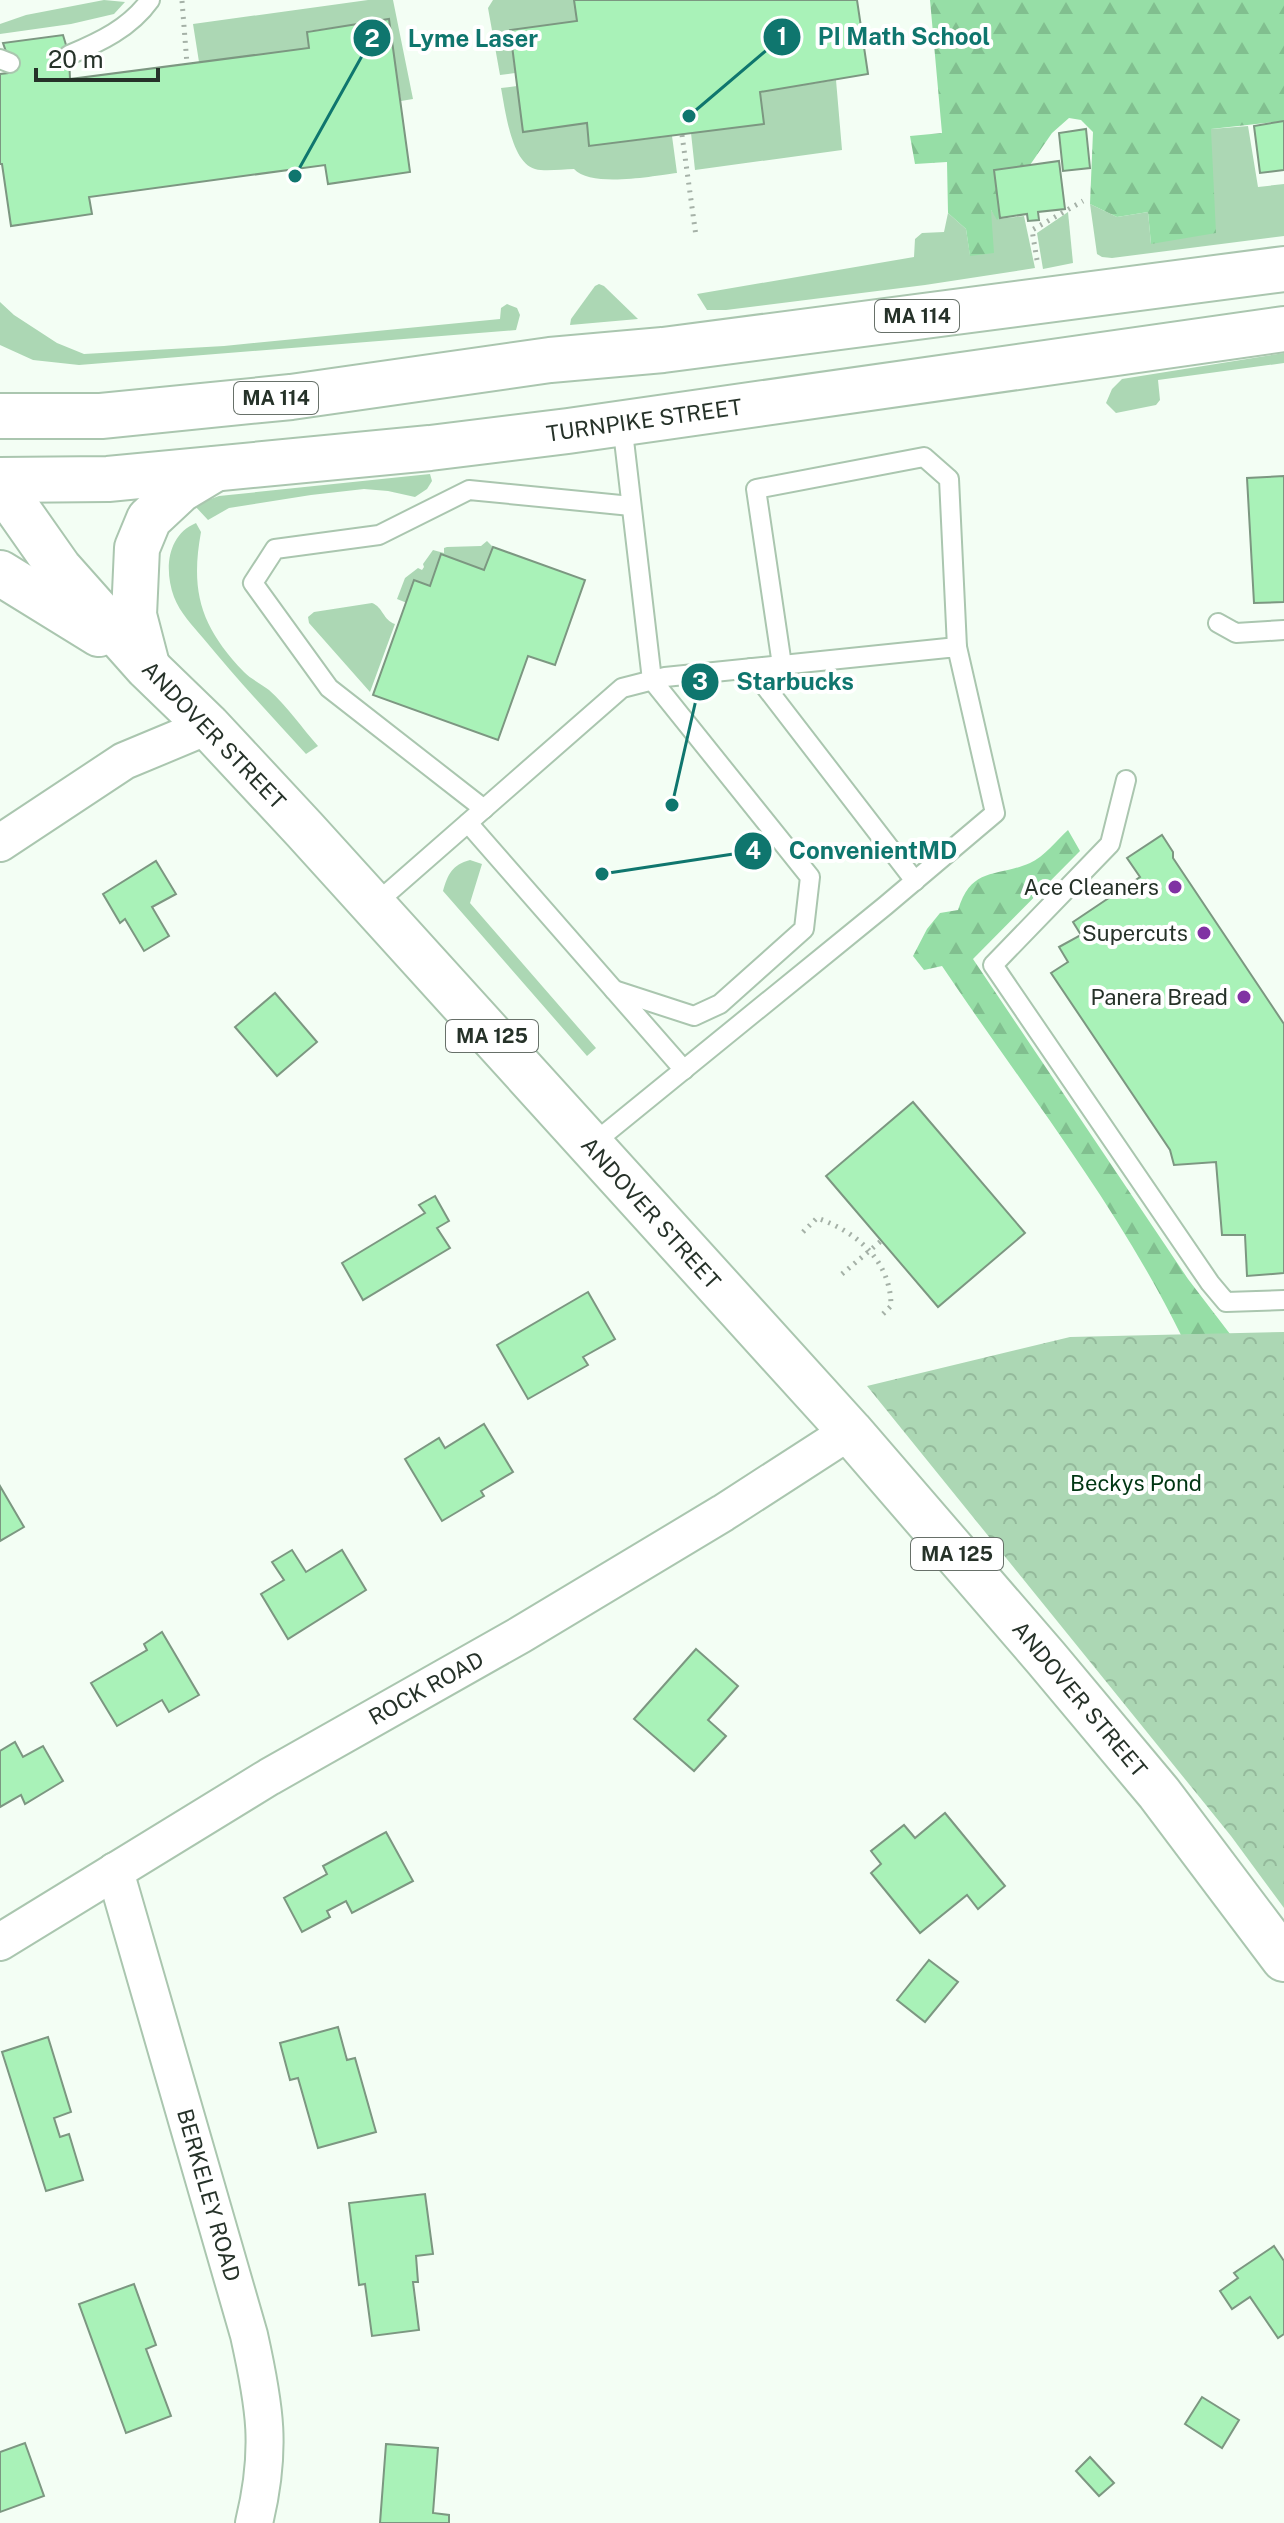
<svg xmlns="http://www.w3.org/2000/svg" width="1284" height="2523" font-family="'Public Sans',sans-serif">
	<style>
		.green { fill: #acd7b4 }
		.forest { fill: url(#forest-firs) }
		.park { fill: url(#park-crowns) }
		.building { fill: #a9f2b8; stroke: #7c9781; stroke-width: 2 }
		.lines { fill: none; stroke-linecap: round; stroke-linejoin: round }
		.lane-casing { stroke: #aac6af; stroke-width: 22 }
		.street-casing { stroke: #aac6af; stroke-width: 40 }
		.primary-casing { stroke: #aac6af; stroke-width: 48 }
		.highway-casing { stroke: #aac6af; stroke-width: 48 }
		.path { stroke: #a5b1a7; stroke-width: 5; stroke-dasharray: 2 6; stroke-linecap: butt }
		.lane { stroke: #fff; stroke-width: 18 }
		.street { stroke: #fff; stroke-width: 36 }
		.primary { stroke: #fff; stroke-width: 44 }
		.highway { stroke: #fff; stroke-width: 44 }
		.poi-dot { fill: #8032a3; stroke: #fff; stroke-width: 3 }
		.labels { text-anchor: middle; stroke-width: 8; stroke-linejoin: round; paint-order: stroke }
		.shield { fill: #fff; stroke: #677069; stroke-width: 2 }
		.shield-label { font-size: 20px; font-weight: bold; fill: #263229 }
		.street-label { font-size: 22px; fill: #263229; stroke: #fff }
		.poi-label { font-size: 22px; fill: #263229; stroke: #fff; text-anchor: end }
		.park-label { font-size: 22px; fill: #003613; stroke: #fff }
		.leader { fill: none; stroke: #0f766e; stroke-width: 3 }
		.callout-dot { fill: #0f766e; stroke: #fff; stroke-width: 3 }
		.mark-label { font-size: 24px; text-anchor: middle; font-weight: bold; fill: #fff }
		.callout-label { font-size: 24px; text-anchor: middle; font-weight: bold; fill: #0f766e; stroke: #fff; stroke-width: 8; stroke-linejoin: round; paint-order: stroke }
	</style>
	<defs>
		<pattern id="forest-firs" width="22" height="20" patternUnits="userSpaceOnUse" patternTransform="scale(2)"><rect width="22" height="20" fill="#96dea6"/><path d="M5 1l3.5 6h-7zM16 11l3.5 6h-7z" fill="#81bf8f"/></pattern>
		<pattern id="park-crowns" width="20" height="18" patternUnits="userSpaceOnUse" patternTransform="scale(2)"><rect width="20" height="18" fill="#acd7b4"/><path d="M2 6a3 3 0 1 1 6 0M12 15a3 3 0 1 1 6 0" fill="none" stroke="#94b99b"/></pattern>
	</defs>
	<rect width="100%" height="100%" fill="#f3fef4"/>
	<g class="green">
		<path d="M104,0L125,2L114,14L71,24L0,34V24L26,15Z"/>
		<path d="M368,0H393L413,99L401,101L388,20L308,31L309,48L199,62L193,24Z"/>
		<path d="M493,0H574L577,21L510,30L515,73L500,75L488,8Z"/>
		<path d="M836,80L842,150L695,170L691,133L763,124L760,92Z"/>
		<path d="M517,86L523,132L587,123L590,146L672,136L677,173C653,176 591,188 574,169C562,169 546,172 535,169C511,163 505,108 501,88Z"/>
		<path d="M1248,126L1258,187L1284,184V236L1112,258L1102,257L1097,254L1090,204L1117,217L1148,212L1151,244L1211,129Z"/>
		<path d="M991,210L998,219L1024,216L1035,268L925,285L726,310H707L697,294L914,257L915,239L922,233L944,232L948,213L966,229L970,255Z"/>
		<path d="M1068,212L1073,263L1043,269L1037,233Z"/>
		<path d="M599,284L604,286L638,319L570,325L571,319L595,286Z"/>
		<path d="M0,302L14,315L57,343L84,354L224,346L500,319L501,308L507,304L517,308L520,315L516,330L79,365L33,360L0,345Z"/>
		<path d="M1284,353V363L1158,380L1160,400L1156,405L1116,413L1106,403L1112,389L1122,379Z"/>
		<path d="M430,474L432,481L427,489L415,497L388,491L364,489L311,495L229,508L208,520L194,505L219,496Z"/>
		<path d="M196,523L201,532C190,592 201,627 244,672C251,679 261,684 269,690C287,706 302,728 318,746L306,754C271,716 236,678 203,638C193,626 180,613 174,597C164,570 167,535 196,523Z"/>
		<path d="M487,541L493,547L484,570L442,555L430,586L415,581L407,603L397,599L405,578L418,568L422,570L424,567L423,564L433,550L444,553V548L447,547L481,546Z"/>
		<path d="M372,603C383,607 383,620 395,624L370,692L309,623L308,617L314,612Z"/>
		<path d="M470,860L482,864L470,903L596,1048L587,1056L443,891C448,874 452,865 470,860Z"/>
	</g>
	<g class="forest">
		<path d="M930,0H1284V121L1211,129L1216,233L1151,244L1148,212L1117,217L1090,204L1093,132L1081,120L1069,118L1052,133L1030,165L994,170L1000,218L997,220L991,210L994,253L970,256L966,229L948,213L947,162L915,164L910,136L942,133Z"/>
		<path d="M1068,830L1080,851L973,959L1188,1279L1230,1334L1181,1335C1116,1203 1023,1087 942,966L924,970L913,956L927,929L940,913L958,910C972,866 995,878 1030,863C1044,857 1057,840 1068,830Z"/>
	</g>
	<path class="park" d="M1284,1332V1908L1231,1836L867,1386L1070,1337Z"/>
	<g class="building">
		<path d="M574,0H857L868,74L760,92L764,124L589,146L587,123L523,132L510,30L577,21Z"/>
		<path d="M389,19L410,172L328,184L325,165L89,197L92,214L11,226L2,164H0V74L8,73L10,63L3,43L63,35L69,55L70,79L309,48L307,32Z"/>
		<path d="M1284,121V170L1260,173L1254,126Z"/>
		<path d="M1086,129L1090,168L1063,171L1059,133Z"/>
		<path d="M1059,161L1065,209L1038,212L1039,220L1028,221L1027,214L1000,218L994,170Z"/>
		<path d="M1284,476V602L1254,603L1247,478Z"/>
		<path d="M493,547L585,580L555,665L528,656L498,740L373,695L414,580L430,586L441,554L484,570Z"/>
		<path d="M1162,835L1173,852V858L1284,1024V1273L1247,1276L1245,1235H1222L1216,1162L1174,1165L1170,1150L1051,973L1068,962L1059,947L1081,935L1073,922L1140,877L1127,858Z"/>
		<path d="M156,861L176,894L152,907L169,936L144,951L125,919L120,923L103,894Z"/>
		<path d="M275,993L317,1042L277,1076L235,1027Z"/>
		<path d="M913,1102L1025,1233L938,1307L826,1176Z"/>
		<path d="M435,1196L449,1221L437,1228L450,1248L363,1300L342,1263L425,1213L419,1205Z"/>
		<path d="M588,1292L615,1339L583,1357L588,1365L528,1399L497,1345Z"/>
		<path d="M484,1424L513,1472L481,1491L484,1496L442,1521L405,1459L439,1438L445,1448Z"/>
		<path d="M0,1486L24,1527L0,1541Z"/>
		<path d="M292,1550L306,1572L342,1550L366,1590L288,1639L261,1594L284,1580L272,1562Z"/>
		<path d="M162,1632L199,1695L169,1712L162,1700L117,1726L91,1683L147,1650L144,1644Z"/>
		<path d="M696,1649L738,1686L708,1720L726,1736L694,1771L634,1719Z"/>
		<path d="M15,1742L23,1757L43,1746L63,1781L25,1804L21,1795L0,1807V1751Z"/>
		<path d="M945,1813L1005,1886L978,1909L967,1895L920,1933L871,1873L881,1864L871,1851L904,1825L915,1838Z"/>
		<path d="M386,1832L413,1881L352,1913L346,1901L327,1911L330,1917L302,1932L284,1898L327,1874L323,1866Z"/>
		<path d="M929,1960L958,1982L925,2022L897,2000Z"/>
		<path d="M338,2027L347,2060L355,2058L376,2132L318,2148L298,2078L290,2080L280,2043Z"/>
		<path d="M48,2037L71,2112L54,2118L60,2137L69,2134L83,2180L46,2191L2,2052Z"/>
		<path d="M425,2194L433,2254L416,2256L418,2282H413L419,2330L372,2336L365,2284L359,2285L349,2203Z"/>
		<path d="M1274,2246L1284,2261V2334L1278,2338L1250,2297L1232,2309L1220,2291L1238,2278L1234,2273Z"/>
		<path d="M134,2284L156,2345L146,2349L171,2416L126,2433L79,2304Z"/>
		<path d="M1202,2397L1239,2420L1222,2448L1185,2424Z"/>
		<path d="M25,2443L44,2496L0,2512V2452Z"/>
		<path d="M386,2444L438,2448L433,2513L449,2515V2523H380Z"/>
		<path d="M1090,2457L1114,2483L1099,2496L1076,2471Z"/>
	</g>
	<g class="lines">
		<g class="lane-casing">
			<g id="lane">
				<path d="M69,55C100,42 130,28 150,0"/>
				<path d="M0,59L10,63"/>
				<path d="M1218,623L1236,633L1284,630"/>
				<path d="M782,665L756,489L924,457L949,479L957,647"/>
				<path d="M751,668L915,881"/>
				<path d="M1126,780L1110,844L993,965L1210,1283L1226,1302L1284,1300"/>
				<path d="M484,809L329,688L253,583L275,549L379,535L469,490L631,506"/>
				<path d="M468,823L684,1070"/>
				<path d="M374,905L622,688L665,677L957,647L995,813L885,906L590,1146"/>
				<path d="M614,990L694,1016L720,1004L804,929L810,877L652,680L622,423"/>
			</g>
		</g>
		<g class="street-casing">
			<g id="street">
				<path d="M0,843L124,761L208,726"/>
				<path d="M115,1871L249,2335C265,2407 272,2449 254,2523"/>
				<path d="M0,1942L269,1777L520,1635L723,1513L850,1431"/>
			</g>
		</g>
		<g class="primary-casing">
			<g id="primary">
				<path d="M0,484L59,568L147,667L208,726L304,829L850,1431L1046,1658L1159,1793L1284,1959"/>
				<path d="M0,573L99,634"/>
				<path d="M147,665L134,615L137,548L149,519L180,490L215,469"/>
			</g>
		</g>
		<g class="highway-casing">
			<g id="highway">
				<path d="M0,416H101L291,397L550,360L663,350L1284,269"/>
				<path d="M0,480L108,479L430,448L568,431L1284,329"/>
			</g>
		</g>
		<g class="path">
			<path d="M182,1L187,64"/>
			<path d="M682,135L696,236"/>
			<path d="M1037,260L1032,230L1083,201"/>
			<path d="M803,1232L817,1218C857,1232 891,1261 891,1306L880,1317"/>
			<path d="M842,1274L881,1241"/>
		</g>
		<use href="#lane" class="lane"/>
		<use href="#street" class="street"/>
		<use href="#primary" class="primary"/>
		<use href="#highway" class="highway"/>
	</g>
	<g class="poi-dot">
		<circle cx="1175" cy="887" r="8"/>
		<circle cx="1204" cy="933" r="8"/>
		<circle cx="1244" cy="997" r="8"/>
	</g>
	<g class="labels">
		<g class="shield">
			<rect x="875" y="300" width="84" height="32" rx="6"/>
			<rect x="234" y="382" width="84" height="32" rx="6"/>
			<rect x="446" y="1020" width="92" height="32" rx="6"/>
			<rect x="911" y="1538" width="92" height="32" rx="6"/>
		</g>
		<g class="shield-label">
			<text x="917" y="323">MA 114</text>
			<text x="276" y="405">MA 114</text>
			<text x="492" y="1043">MA 125</text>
			<text x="957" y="1561">MA 125</text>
		</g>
		<g class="street-label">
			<text transform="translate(644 420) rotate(-8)" y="8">TURNPIKE STREET</text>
			<text transform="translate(214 735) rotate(46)" y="8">ANDOVER STREET</text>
			<text transform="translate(651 1213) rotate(48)" y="8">ANDOVER STREET</text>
			<text transform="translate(426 1688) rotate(-29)" y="8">ROCK ROAD</text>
			<text transform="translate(1080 1699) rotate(50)" y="8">ANDOVER STREET</text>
			<text transform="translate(209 2195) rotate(74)" y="8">BERKELEY ROAD</text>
		</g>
		<g class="poi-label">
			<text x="1159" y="895">Ace Cleaners</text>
			<text x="1188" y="941">Supercuts</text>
			<text x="1228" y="1005">Panera Bread</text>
		</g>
		<g class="park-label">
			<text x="1136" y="1491">Beckys Pond</text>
		</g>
	</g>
	<path class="leader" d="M689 116L782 37M295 176L372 38M672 805L700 682M602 874L753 851"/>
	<g class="callout-dot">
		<circle cx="689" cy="116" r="8"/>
		<circle cx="295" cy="176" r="8"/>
		<circle cx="672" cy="805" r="8"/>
		<circle cx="602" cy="874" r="8"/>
		<circle cx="782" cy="37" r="20"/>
		<circle cx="372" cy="38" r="20"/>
		<circle cx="700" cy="682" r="20"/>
		<circle cx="753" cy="851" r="20"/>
	</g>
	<g class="mark-label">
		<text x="782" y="45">1</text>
		<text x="372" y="47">2</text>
		<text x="700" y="690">3</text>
		<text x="753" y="859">4</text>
	</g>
	<g class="callout-label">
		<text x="904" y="45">PI Math School</text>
		<text x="473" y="47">Lyme Laser</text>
		<text x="795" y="690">Starbucks</text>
		<text x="873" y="859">ConvenientMD</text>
	</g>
	<path d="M36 68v12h122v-12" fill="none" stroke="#263229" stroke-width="4"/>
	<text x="48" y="68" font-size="24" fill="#263229" stroke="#ffffff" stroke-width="6" paint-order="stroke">20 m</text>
</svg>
